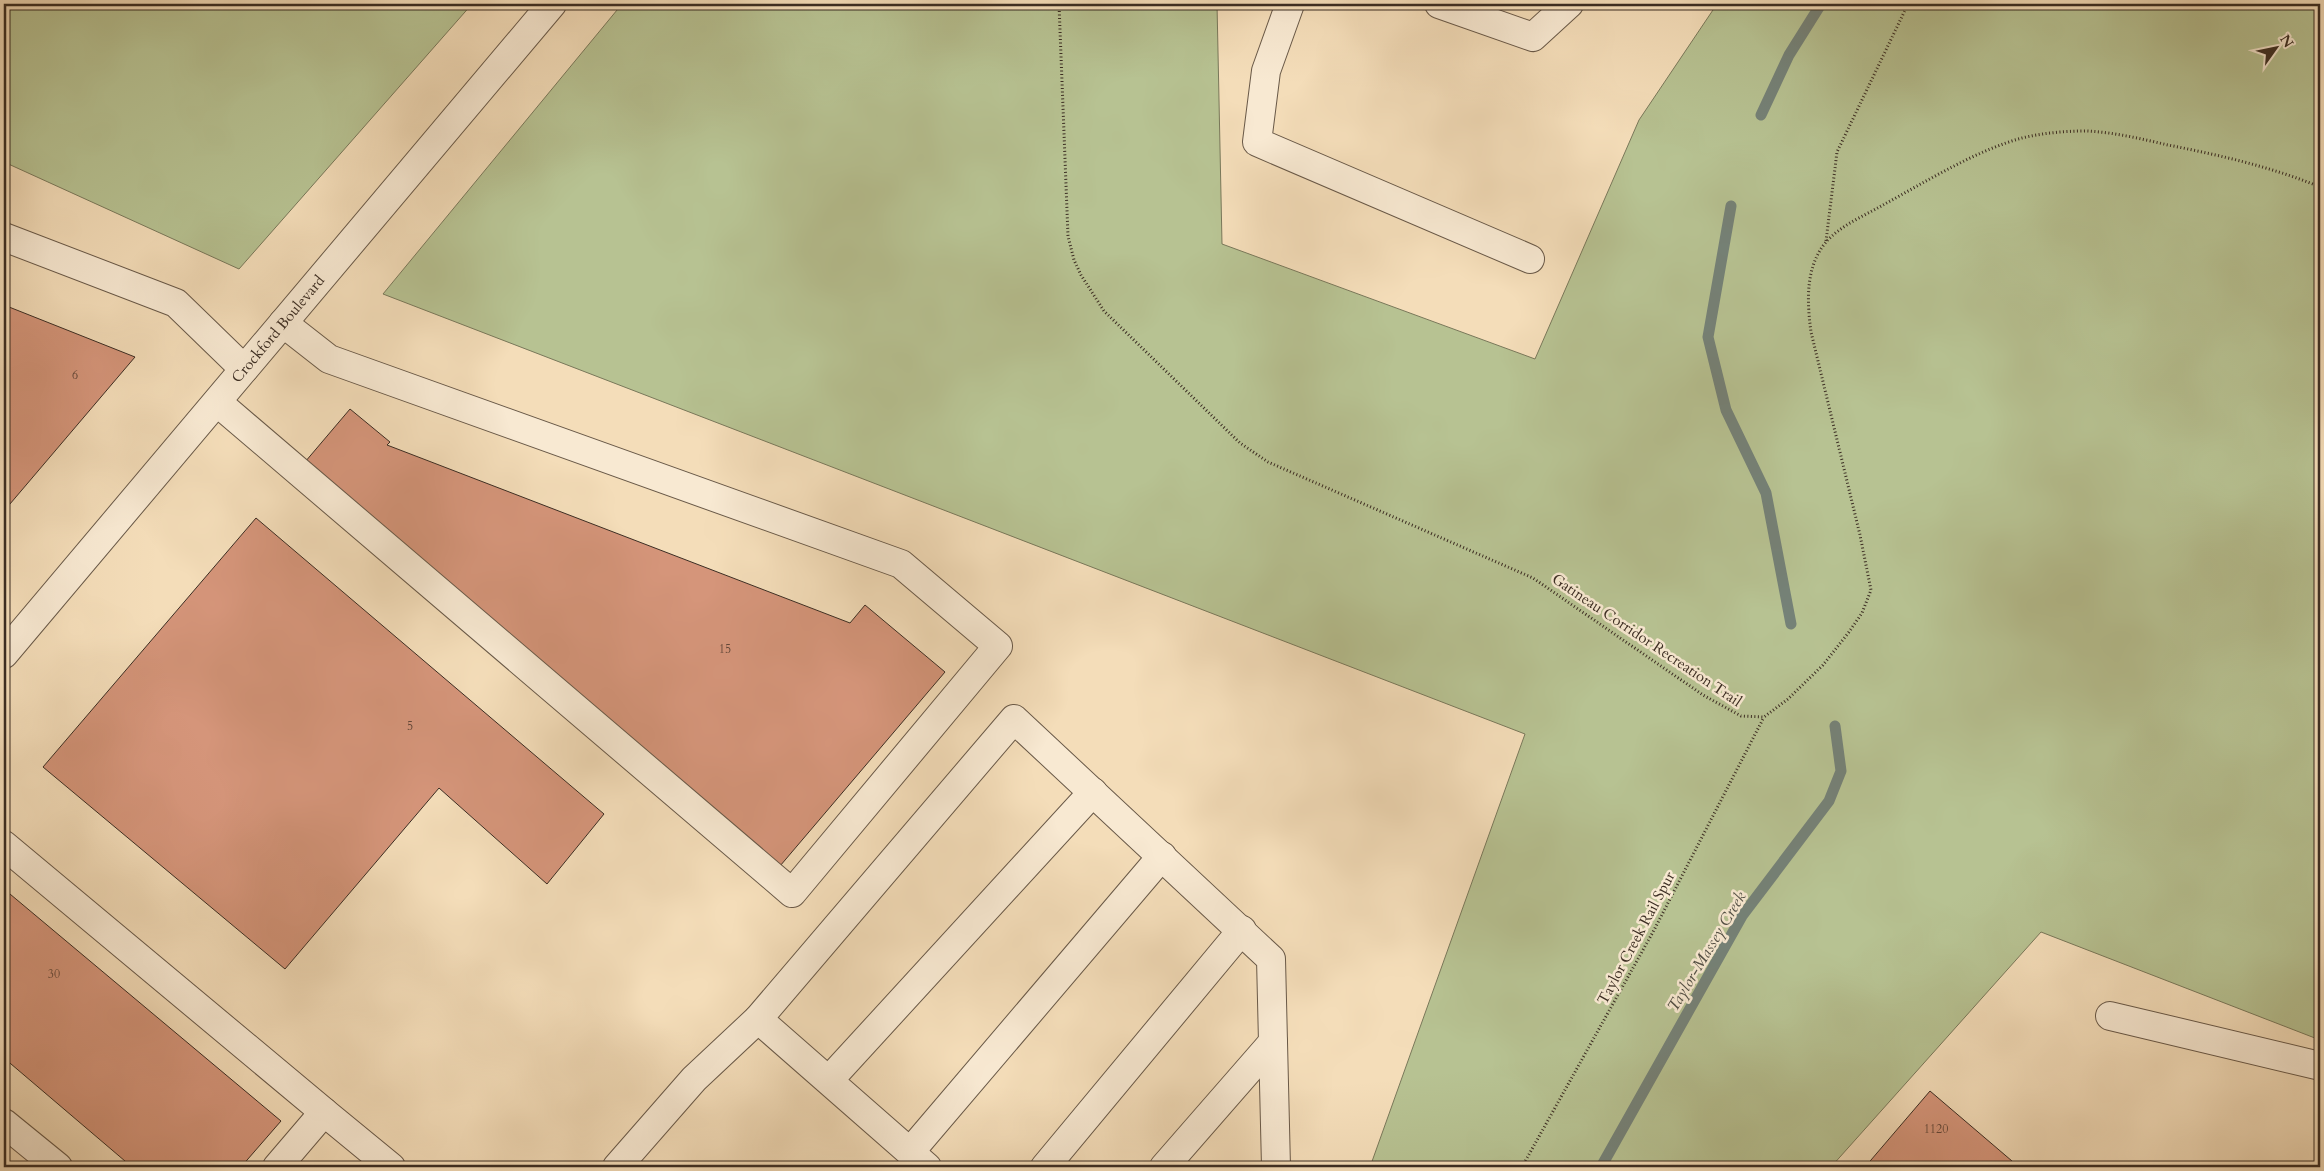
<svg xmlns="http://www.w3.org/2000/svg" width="2324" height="1171" font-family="Cardo,serif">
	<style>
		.green { fill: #b7c292; stroke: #79785a }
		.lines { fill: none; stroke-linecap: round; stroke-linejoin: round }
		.stream { stroke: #758278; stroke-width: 11 }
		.building { fill: #d5957a; stroke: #3b2d23 }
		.minor-casing { stroke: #695948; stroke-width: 30 }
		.path { stroke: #3b2d23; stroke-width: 3; stroke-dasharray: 1 2.5; stroke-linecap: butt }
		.minor { stroke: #f8e9d2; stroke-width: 28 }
		.labels { text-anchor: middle; stroke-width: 5; stroke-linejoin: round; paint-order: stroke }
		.number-label { font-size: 12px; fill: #624739 }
		.street-label { font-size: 15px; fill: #3b2d23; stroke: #f8e9d2 }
		.water-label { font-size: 16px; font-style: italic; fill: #535046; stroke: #f8e9d2 }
	</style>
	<rect width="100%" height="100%" fill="#f4ddb9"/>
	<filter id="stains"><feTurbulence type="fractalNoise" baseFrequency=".004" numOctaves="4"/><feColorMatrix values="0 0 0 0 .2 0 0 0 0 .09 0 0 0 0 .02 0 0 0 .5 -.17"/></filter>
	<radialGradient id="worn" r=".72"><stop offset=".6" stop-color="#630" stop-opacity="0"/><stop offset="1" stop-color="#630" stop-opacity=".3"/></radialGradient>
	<g class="green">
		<path d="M4,4H472L239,269L4,162Z"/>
		<path d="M622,4H1217L1222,244L1535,359L1639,120L1717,4H2320V1040L2041,932L1831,1167H1370L1525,734L383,294Z"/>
	</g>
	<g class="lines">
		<g class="stream">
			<path d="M1761,115L1789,55L1821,4"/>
			<path d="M1731,206L1708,337L1726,410L1766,493L1791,624"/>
			<path d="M1601,1167L1742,916L1829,801L1841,771L1835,726"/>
		</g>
	</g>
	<g class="building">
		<path d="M4,305L135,357L4,511Z"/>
		<path d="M350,409L390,442L387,445L850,623L865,605L945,672L780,866L305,462Z"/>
		<path d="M256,518L604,814L547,884L439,788L285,969L43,767Z"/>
		<path d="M4,889L281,1121L241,1167H132L4,1058Z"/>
		<path d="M1930,1091L2019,1167H1865Z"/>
	</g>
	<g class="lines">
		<g class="minor-casing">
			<g id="minor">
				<path d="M1290,4L1266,71L1257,142L1530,259"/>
				<path d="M1439,4L1533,37L1569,4"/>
				<path d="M4,237L176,303L244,369"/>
				<path d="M217,402L792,893L998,646L901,564L329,359L283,323"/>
				<path id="s1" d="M4,654L552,4"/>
				<path d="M4,845L324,1112L277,1167"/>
				<path d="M2110,1016L2320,1066"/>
				<path d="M829,1080L1093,792"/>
				<path d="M324,1112L391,1167"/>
				<path d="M4,1123L58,1167"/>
				<path d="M910,1152L1162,856"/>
				<path d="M617,1167L694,1079L758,1019"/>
				<path d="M927,1167L758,1019L1014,719L1271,959L1276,1167"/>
				<path d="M1045,1167L1242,930"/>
				<path d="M1164,1167L1273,1042"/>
			</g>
		</g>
		<g class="path">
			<path d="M1059,4L1068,236L1074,260L1081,275L1104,311L1240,443L1268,462L1533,578L1703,695L1741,716L1764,717L1788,699L1823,665L1849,632L1862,613L1871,590L1860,535L1811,332C1807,302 1805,267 1826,242C1841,225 1864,216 1883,205C1925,182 1977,150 2022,138C2043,133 2064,131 2086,131C2113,132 2142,139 2168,145C2219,155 2272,167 2320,187"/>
			<path d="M1826,241L1837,152L1908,4"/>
			<path d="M1522,1167L1653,932L1764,717"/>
		</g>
		<use href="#minor" class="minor"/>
	</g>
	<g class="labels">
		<g class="number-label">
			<text x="75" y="379">6</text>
			<text x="725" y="653">15</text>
			<text x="410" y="730">5</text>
			<text x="54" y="978">30</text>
			<text x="1936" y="1133">1120</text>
		</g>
		<g class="street-label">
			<text dy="5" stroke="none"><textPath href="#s1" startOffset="425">Crockford Boulevard</textPath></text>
			<text transform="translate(1647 640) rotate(34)" y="5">Gatineau Corridor Recreation Trail</text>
			<text transform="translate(1636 938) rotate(-62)" y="5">Taylor Creek Rail Spur</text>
		</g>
		<g class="water-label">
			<text transform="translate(1706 951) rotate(-59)" y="6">Taylor-Massey Creek</text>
		</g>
	</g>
	<rect width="2324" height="1171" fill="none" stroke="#f4ddb9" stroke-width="20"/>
	<rect x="5" y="5" width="2314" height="1161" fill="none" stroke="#3b2d23" stroke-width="2.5"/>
	<rect x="10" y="10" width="2304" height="1151" fill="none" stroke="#3b2d23"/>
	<g transform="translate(2276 48) rotate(57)" stroke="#f8e9d2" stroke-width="4" paint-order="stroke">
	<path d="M0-4L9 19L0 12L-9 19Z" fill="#3b2d23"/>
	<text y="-8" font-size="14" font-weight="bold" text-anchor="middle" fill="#3b2d23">N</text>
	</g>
	<rect width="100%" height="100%" filter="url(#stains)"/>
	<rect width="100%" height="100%" fill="url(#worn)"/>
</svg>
